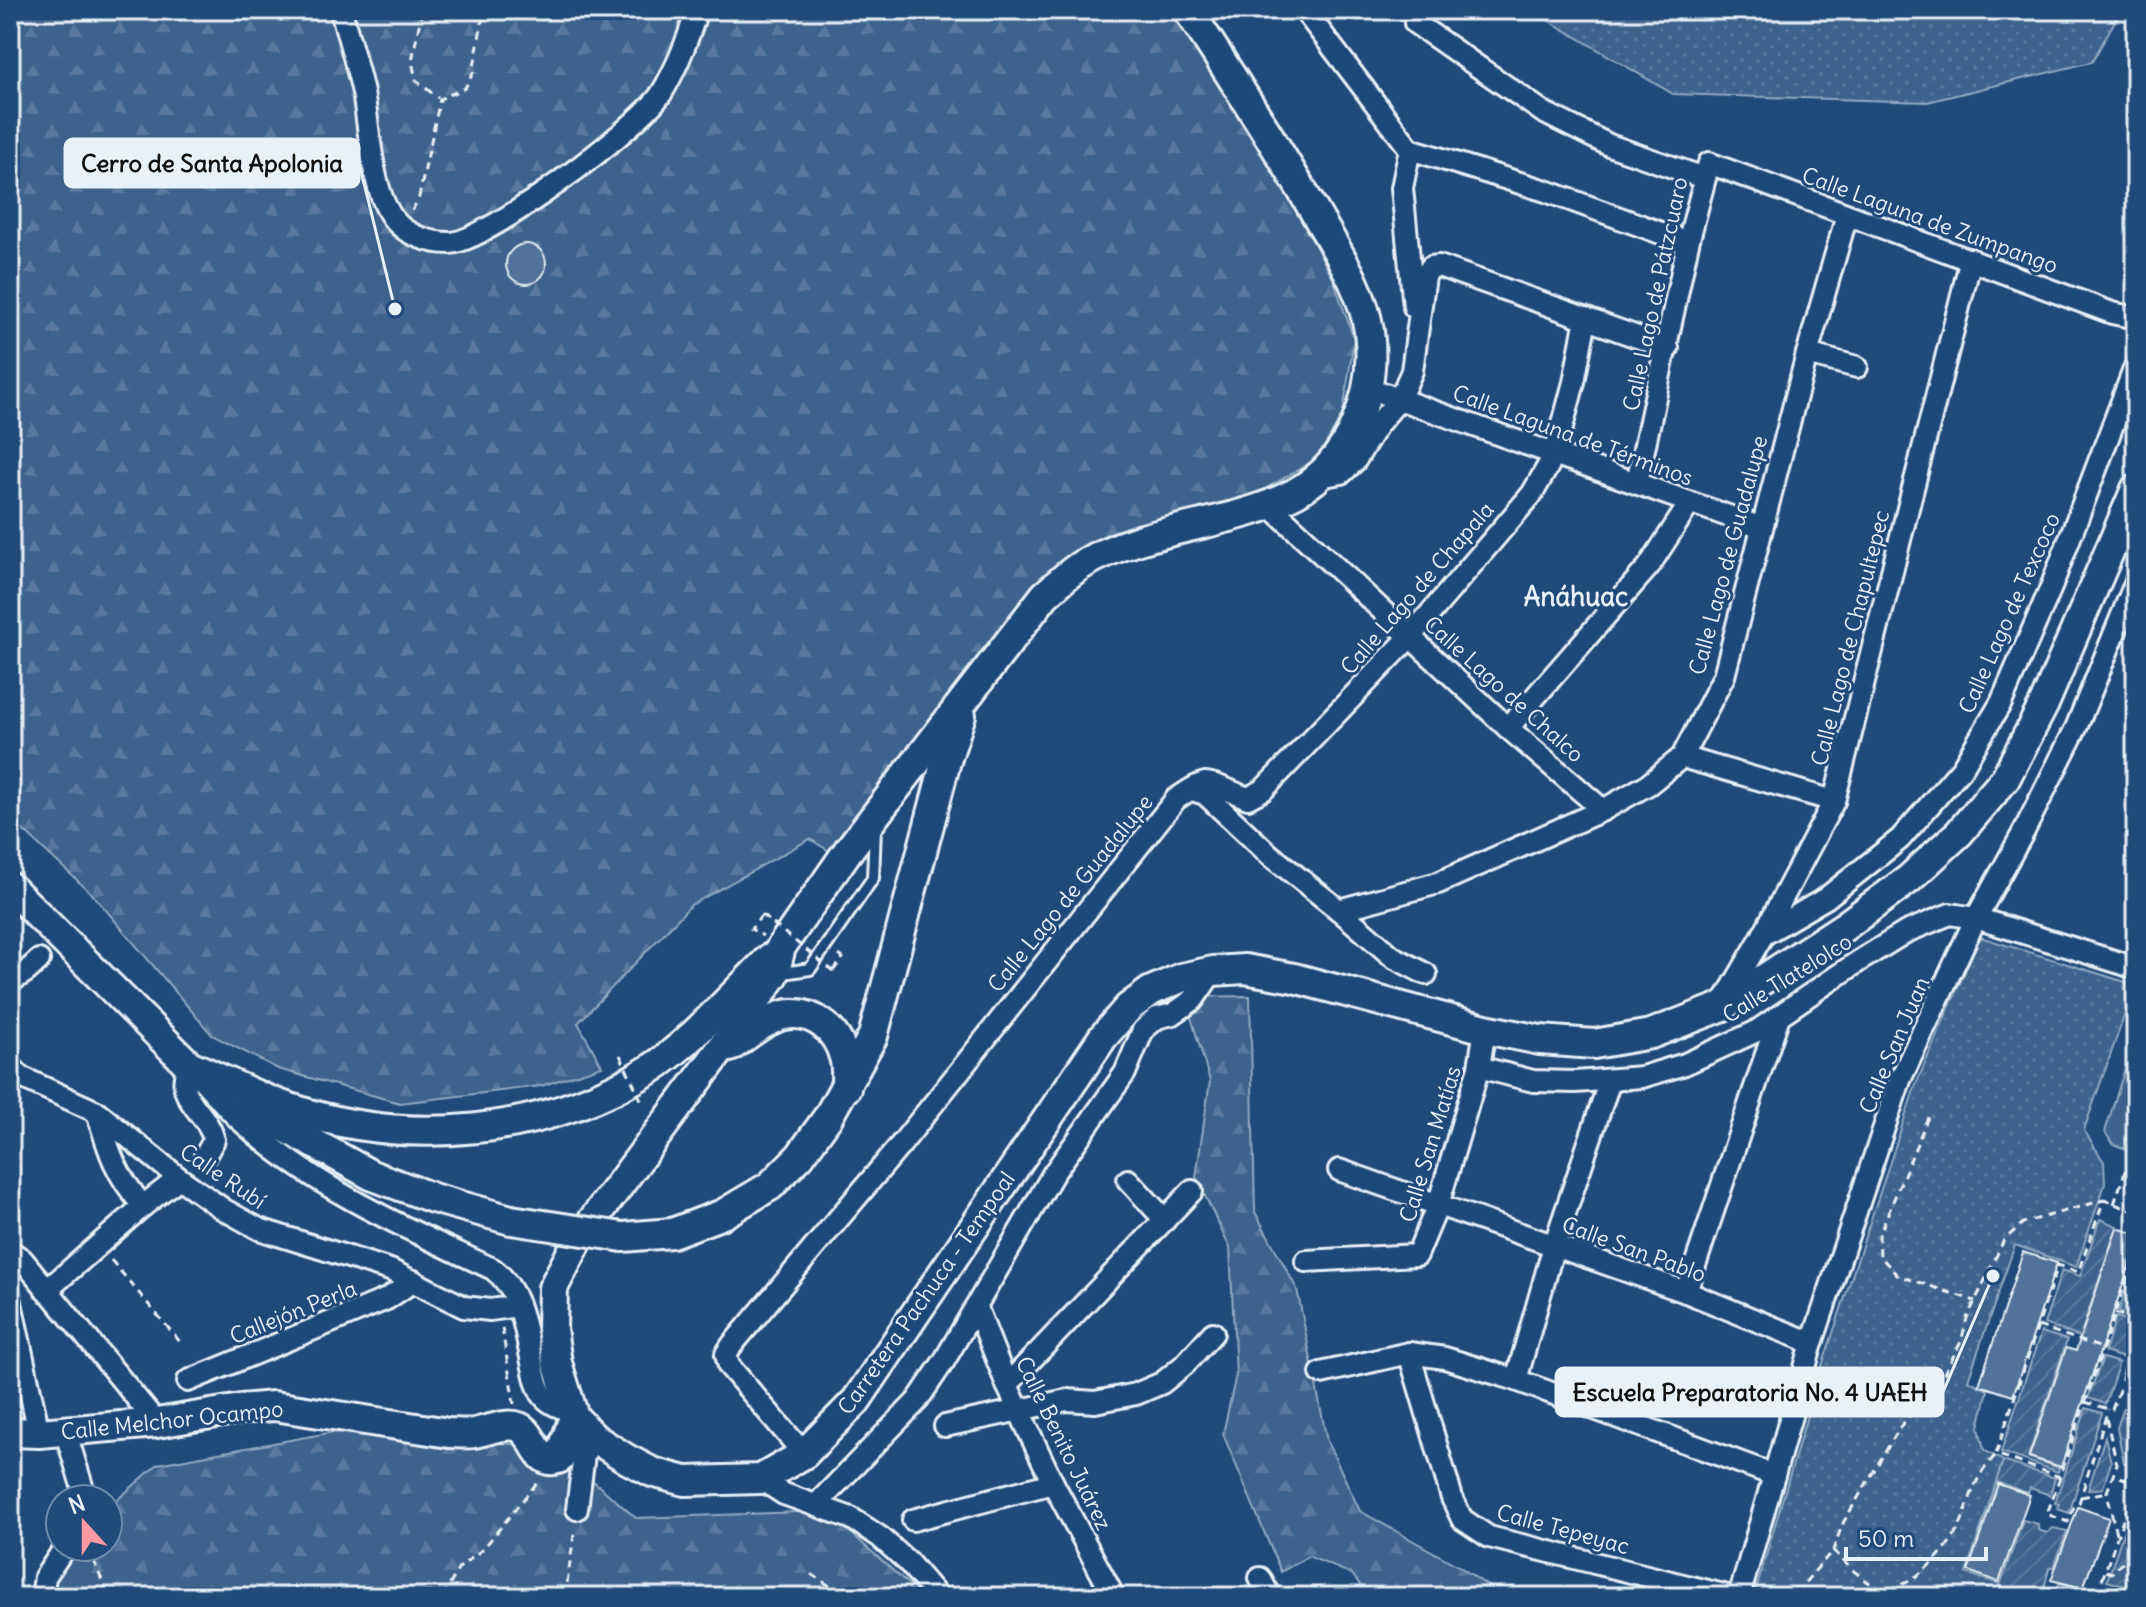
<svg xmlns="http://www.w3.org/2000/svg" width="2146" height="1607" font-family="Delius,sans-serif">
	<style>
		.grass { fill: url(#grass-dots); stroke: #92aac2; stroke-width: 2 }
		.forest { fill: url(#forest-firs); stroke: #92aac2; stroke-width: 2 }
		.garden { fill: url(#garden-furrows); stroke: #92aac2; stroke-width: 2 }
		.pitch { fill: #3c628c; stroke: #92aac2; stroke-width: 2 }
		.building { fill: #517399; stroke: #e8f1f8; stroke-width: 2 }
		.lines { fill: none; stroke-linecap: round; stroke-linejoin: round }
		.lane-casing { stroke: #e8f1f8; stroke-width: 16 }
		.street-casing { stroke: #e8f1f8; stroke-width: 26 }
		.secondary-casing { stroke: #e8f1f8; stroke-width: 34 }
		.path { stroke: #e8f1f8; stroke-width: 3; stroke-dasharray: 8 6; stroke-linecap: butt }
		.lane { stroke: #1f4a7a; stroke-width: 10 }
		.street { stroke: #1f4a7a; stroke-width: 20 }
		.secondary { stroke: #1f4a7a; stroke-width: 28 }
		.secondary-bridge-casing { stroke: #e8f1f8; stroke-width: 34; stroke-linecap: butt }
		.path-bridge { stroke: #e8f1f8; stroke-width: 3; stroke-dasharray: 8 6; stroke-linecap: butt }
		.secondary-bridge { stroke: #1f4a7a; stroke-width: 28 }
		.labels { text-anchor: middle; stroke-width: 6; stroke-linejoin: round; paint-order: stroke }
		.street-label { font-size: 22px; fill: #e8f1f8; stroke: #1f4a7a }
		.quarter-label { font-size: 26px; font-weight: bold; fill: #e8f1f8; stroke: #1f4a7a }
		.leader { fill: none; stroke: #e8f1f8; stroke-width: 3 }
		.callout-dot { fill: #e8f1f8; stroke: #1f4a7a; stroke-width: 3 }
		.callout { fill: #e8f1f8; stroke: #e8f1f8; stroke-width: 3 }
		.callout-label { font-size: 24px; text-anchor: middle; font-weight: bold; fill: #111 }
	</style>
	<defs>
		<pattern id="grass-dots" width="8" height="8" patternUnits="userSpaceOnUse" patternTransform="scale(2)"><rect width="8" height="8" fill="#3c628c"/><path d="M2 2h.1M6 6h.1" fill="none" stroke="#58799d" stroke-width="1.8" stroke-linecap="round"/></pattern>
		<pattern id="forest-firs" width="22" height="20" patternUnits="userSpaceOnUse" patternTransform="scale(2)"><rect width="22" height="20" fill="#3c628c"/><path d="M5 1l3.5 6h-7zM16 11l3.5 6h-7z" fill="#58799d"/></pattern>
		<pattern id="garden-furrows" width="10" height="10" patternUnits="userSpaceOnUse" patternTransform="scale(2)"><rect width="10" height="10" fill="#3c628c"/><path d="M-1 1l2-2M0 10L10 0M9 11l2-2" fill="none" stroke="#58799d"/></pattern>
	</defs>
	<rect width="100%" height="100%" fill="#1f4a7a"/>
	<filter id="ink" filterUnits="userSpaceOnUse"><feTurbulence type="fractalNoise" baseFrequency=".0125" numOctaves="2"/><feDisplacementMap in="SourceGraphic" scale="16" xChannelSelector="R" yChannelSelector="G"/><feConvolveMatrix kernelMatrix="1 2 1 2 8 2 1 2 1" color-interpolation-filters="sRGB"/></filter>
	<g filter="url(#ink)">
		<g class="grass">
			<path d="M1531,10H2121L2092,62L1927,102L1673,94Z"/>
			<path d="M1980,937L2135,985L2084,1130L2104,1162L2105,1184L2076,1267L2015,1245L1968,1380L1988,1390L1979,1427L1984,1450L2003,1461L1966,1573L2000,1584L1996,1597H1785L1756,1590L1819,1375L1916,1084Z"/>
			<path d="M2136,1259V1316L2119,1311Z"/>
		</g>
		<g class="forest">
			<path d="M10,10H1175L1288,194L1333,279L1354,339L1343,413L1318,458L1260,492L1118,538L1015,613L829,851L810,839L691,905L578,1023L602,1066L541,1086L400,1103L278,1069L212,1035L94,896L10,818Z"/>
			<path d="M1250,996L1255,1212L1297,1289L1327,1441L1360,1511L1460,1567L1492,1589L1496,1597H1369L1352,1574L1308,1556L1281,1572L1223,1434L1236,1375L1230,1248L1196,1177L1210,1081L1185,997Z"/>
			<path d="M334,1432L554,1447L636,1518L826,1511L923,1597H48L64,1547H108V1508L158,1464Z"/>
		</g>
		<g class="garden">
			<path d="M2100,1219L2117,1226L2080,1337L2044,1324L2062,1270L2080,1276Z"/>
			<path d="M2116,1317L2136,1323V1384L2121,1379L2127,1359L2105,1352Z"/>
			<path d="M2041,1332L2067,1340L2028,1457L2059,1468L2058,1472L2001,1452Z"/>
			<path d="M2103,1358L2119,1363L2105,1404L2088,1398Z"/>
			<path d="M2126,1401L2136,1405V1459L2134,1467L2124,1463L2117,1428Z"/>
			<path d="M2086,1408L2102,1413L2069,1513L2058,1509L2059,1504L2055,1503Z"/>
			<path d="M2105,1437L2111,1462L2103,1488L2088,1490Z"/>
			<path d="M2003,1461L2055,1478L2050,1495L2030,1488L2028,1493L1996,1482Z"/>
			<path d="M2136,1494V1589L2107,1581Z"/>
			<path d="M2023,1520L2038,1524V1530L2047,1533L2053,1528L2067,1531L2054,1567L2049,1568L2042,1597H1996Z"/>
		</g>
		<g class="pitch">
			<path d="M2136,1033V1153L2113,1144L2105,1132Z"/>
			<path d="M2059,1583L2116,1597H2056Z"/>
		</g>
		<g class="building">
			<circle cx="526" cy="264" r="20"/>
			<path d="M2117,1228L2136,1234V1246L2061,1467L2029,1457L2066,1348L2076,1351Z"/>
			<path d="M2023,1252L2057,1263L2013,1396L1979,1385Z"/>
			<path d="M1998,1484L2030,1495L1999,1582L1968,1571Z"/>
			<path d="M2078,1507L2109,1518L2083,1588L2051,1580Z"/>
		</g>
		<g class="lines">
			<g class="lane-casing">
				<path id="lane" d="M776,974L810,969L873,878L875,828"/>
			</g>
			<g class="street-casing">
				<g id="street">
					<path d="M341,10C348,37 357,65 363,93C370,129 371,193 395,221C408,236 431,243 450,243C487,242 639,127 661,94C677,68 688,39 697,10"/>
					<path d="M1304,10L1410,149"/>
					<path d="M1415,23L1543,112L1609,145L1704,178"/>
					<path d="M1410,149L1546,191L1688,243"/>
					<path d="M1410,149L1402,188L1414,307"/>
					<path d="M1807,354L1857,367"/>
					<path d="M1368,388L1762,528"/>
					<path d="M1318,477L1342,473L1355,461L1378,424L1400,398L1412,371L1425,276L1431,267L1439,266L1668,348"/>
					<path d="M1637,482L1688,243L1709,163L2112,313L2136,318"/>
					<path d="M1268,504L1508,728L1603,810"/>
					<path d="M1508,728L1649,566L1690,503"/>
					<path d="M1682,757L1834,801"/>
					<path d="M1192,790L1205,794L1270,855L1339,910L1393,957L1426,974"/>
					<path d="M1339,910L1438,883L1603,810L1649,784L1682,757L1724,676L1807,354L1847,215"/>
					<path d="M1763,935L1826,898L1900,839L1962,768L2001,703L2052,585L2136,364"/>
					<path d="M10,982L27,971L39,960"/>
					<path d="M1723,1003L1763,935L1834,801L1971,259"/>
					<path d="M10,1066L21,1077L97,1112L179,1178L223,1209L259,1229L390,1270L464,1307L490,1310L518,1306"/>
					<path d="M1479,1067L1533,1081L1575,1082L1642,1077L1685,1064L1755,1032L1859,961L1906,932L1950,914L1976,918L2136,968"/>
					<path d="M97,1112C109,1152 115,1173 143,1206"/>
					<path d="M205,1156L214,1140C207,1109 172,1100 189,1065C206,1083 222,1103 239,1119C311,1187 405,1228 493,1269C523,1292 525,1332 533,1367C535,1377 537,1388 544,1397C551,1405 562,1408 572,1411"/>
					<path d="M1339,1170L1686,1292L1812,1343"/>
					<path d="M1128,1180L1165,1220"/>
					<path d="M10,1251L22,1259L157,1423"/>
					<path d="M1306,1261L1417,1255L1438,1205L1479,1067L1485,1029"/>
					<path d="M46,1291L143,1206L179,1178"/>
					<path d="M1686,1292L1779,1016"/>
					<path d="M10,1298L39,1433"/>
					<path d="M976,1306L1007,1385L1053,1483L1114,1597"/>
					<path d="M1409,1353L1452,1498L1462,1519L1489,1537L1732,1597"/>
					<path d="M1321,1373L1409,1353L1445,1358L1516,1380L1774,1475"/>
					<path d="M1516,1380L1554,1246L1610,1080"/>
					<path d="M188,1381L387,1299L414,1281"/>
					<path d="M1007,1385L1192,1191"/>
					<path d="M945,1426L1067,1400L1095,1402L1136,1394L1162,1383L1184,1365L1213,1333"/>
					<path d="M65,1430L86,1499"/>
					<path d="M804,1454L729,1366L726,1354L732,1345L903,1142L1176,799C1184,794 1195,785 1205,783C1212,782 1239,795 1248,798L1263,790L1410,637L1532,494L1555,454L1574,382L1586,318"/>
					<path d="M761,1479L784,1494L851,1518L880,1537L908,1562L938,1597"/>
					<path d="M817,1504L917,1401L944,1361L1053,1174L1125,1073L1143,1030L1157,1018L1173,1014L1193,1000L1213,971"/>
					<path d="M577,1509L584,1454L594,1438"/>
					<path d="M913,1520L1053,1483"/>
					<path d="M1260,1578L1270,1597"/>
					<path d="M42,1597L45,1577L65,1547"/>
					<path d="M1739,1597L1812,1343L1900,1080L1976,918L2023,833L2076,728L2136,581"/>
				</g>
			</g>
			<g class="secondary-casing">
				<g id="secondary">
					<path d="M1188,10C1233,78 1276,145 1317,216C1337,251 1363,290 1369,331C1377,392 1351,462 1295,493C1231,527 1147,526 1083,564C1069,572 1057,585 1045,595L847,852L781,947L774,975L716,1056L578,1240L553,1288L552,1329L557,1363L574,1417L594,1438L627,1459L652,1472L685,1481L761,1479L804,1454L856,1401L1103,1037L1128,1008L1151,991L1181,978L1213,971L1245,969L1294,978L1485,1029L1540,1040L1594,1044L1651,1034L1721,1007L1845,926L1909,879L1959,833L2005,779L2044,704L2136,489"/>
					<path d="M10,887L189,1065L205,1076"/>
					<path d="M730,1047C747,1036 764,1020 784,1015C813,1009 837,1030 844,1057C847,1066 846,1078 846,1088"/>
					<path d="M189,1065C223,1079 256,1097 290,1108C408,1148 543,1135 649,1070C689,1045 735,992 770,958"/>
					<path d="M248,1107L371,1175L433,1198L511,1220"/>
					<path d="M623,1237L672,1233L723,1214L770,1186L800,1156L828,1117L873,1036L946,761L961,715"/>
					<path d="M10,1432L39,1433L157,1423L241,1409L274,1406L449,1433C457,1433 466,1434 474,1433C487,1431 506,1422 519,1427C536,1434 536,1469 560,1458L574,1417"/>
				</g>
			</g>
			<g class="path">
				<path d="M422,10L412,61L416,80L438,98"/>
				<path d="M412,211L419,197L440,99L465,88L473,73L484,10"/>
				<path d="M762,915L751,929L763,936"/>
				<path d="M833,971L843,958L839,955"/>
				<path d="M1928,1117L1879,1235L1880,1256L1897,1275L1975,1301"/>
				<path d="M2114,1204L2131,1154"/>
				<path d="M2136,1212L2104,1200L2078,1272L2058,1265L1996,1454L2060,1477L2136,1251"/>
				<path d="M111,1260L182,1344"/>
				<path d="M2115,1313L2136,1320"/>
				<path d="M2038,1326L2102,1348"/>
				<path d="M502,1328L514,1404"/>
				<path d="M2085,1402L2112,1410L2119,1390L2136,1395"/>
				<path d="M2106,1418L2117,1464L2107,1492L2116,1534"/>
				<path d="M2060,1477L2047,1514L2068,1522L2074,1507L2079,1503L2108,1409"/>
				<path d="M2081,1497L2107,1492"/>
				<path d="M88,1547L109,1597"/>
				<path d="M1833,1550C1842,1561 1867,1585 1881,1588C1908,1593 1946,1552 1957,1531C1967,1513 1970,1491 1981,1474C1985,1467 1991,1461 1996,1454"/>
				<path d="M2106,1571L2112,1573L2136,1548"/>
				<path d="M811,1574L847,1597"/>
				<path d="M2102,1580L2136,1483L2114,1475"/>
				<path d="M1796,1593L1833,1550L1843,1523L1900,1427L1941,1379L1961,1342L1967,1318L2004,1240L2023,1223L2104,1200"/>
				<path d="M443,1597L459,1568L483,1549L540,1479"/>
				<path d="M565,1597L575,1528"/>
			</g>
			<use href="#lane" class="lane"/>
			<use href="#street" class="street"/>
			<use href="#secondary" class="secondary"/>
			<g class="secondary-bridge-casing">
				<path id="secondary-bridge" d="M511,1220L623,1237"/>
			</g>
			<g class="path-bridge">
				<path d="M762,915L833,971"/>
				<path d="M620,1055L642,1102"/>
			</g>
			<use href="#secondary-bridge" class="secondary-bridge"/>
		</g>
	</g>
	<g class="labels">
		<g class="street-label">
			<text transform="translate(1930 220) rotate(20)" y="8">Calle Laguna de Zumpango</text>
			<text transform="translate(1655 294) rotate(-78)" y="8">Calle Lago de Pátzcuaro</text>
			<text transform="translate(1573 435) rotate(20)" y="8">Calle Laguna de Términos</text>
			<text transform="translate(1728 555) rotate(-75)" y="8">Calle Lago de Guadalupe</text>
			<text transform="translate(1417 588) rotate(-49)" y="8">Calle Lago de Chapala</text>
			<text transform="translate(2009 613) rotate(-66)" y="8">Calle Lago de Texcoco</text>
			<text transform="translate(1850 638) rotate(-76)" y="8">Calle Lago de Chapultepec</text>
			<text transform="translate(1504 689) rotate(42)" y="8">Calle Lago de Chalco</text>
			<text transform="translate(1070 893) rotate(-51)" y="8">Calle Lago de Guadalupe</text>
			<text transform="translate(1787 978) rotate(-32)" y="8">Calle Tlatelolco</text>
			<text transform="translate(1894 1045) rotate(-67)" y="8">Calle San Juan</text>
			<text transform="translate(1430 1144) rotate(-73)" y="8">Calle San Matías</text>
			<text transform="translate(223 1176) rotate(34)" y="8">Calle Rubí</text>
			<text transform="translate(1634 1249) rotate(20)" y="8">Calle San Pablo</text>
			<text transform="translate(926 1293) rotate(-55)" y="8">Carretera Pachuca - Tempoal</text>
			<text transform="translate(293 1312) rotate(-22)" y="8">Callejón Perla</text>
			<text transform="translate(172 1420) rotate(-6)" y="8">Calle Melchor Ocampo</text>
			<text transform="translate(1064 1443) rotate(64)" y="8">Calle Benito Juárez</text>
			<text transform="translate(1563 1529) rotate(15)" y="8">Calle Tepeyac</text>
		</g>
		<g class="quarter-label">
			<text x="1576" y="606">Anáhuac</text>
		</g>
	</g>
	<path class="leader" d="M395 309L359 163M1993 1276L1943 1392"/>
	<g class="callout-dot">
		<circle cx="395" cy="309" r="8"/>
		<circle cx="1993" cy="1276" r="8"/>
	</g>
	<g class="callout">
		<rect x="65" y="139" width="294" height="48" rx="8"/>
		<rect x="1556" y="1368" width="387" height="48" rx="8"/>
	</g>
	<g class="callout-label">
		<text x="212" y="172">Cerro de Santa Apolonia</text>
		<text x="1750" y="1401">Escuela Preparatoria No. 4 UAEH</text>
	</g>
	<rect width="2146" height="1607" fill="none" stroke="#1f4a7a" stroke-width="40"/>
	<rect x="20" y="20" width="2106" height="1567" fill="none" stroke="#e8f1f8" stroke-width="3" filter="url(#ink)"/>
	<g transform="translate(84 1523) rotate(339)"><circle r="38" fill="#1f4a7a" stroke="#6f8dac" stroke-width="2"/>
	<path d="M0-6L14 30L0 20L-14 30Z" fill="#ff9aa2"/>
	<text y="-12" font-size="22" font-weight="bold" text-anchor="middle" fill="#e8f1f8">N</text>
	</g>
	<path d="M1846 1547v12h140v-12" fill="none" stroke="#e8f1f8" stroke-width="4"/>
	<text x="1858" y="1547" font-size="24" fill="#e8f1f8" stroke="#1f4a7a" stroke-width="6" paint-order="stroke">50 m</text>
</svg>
